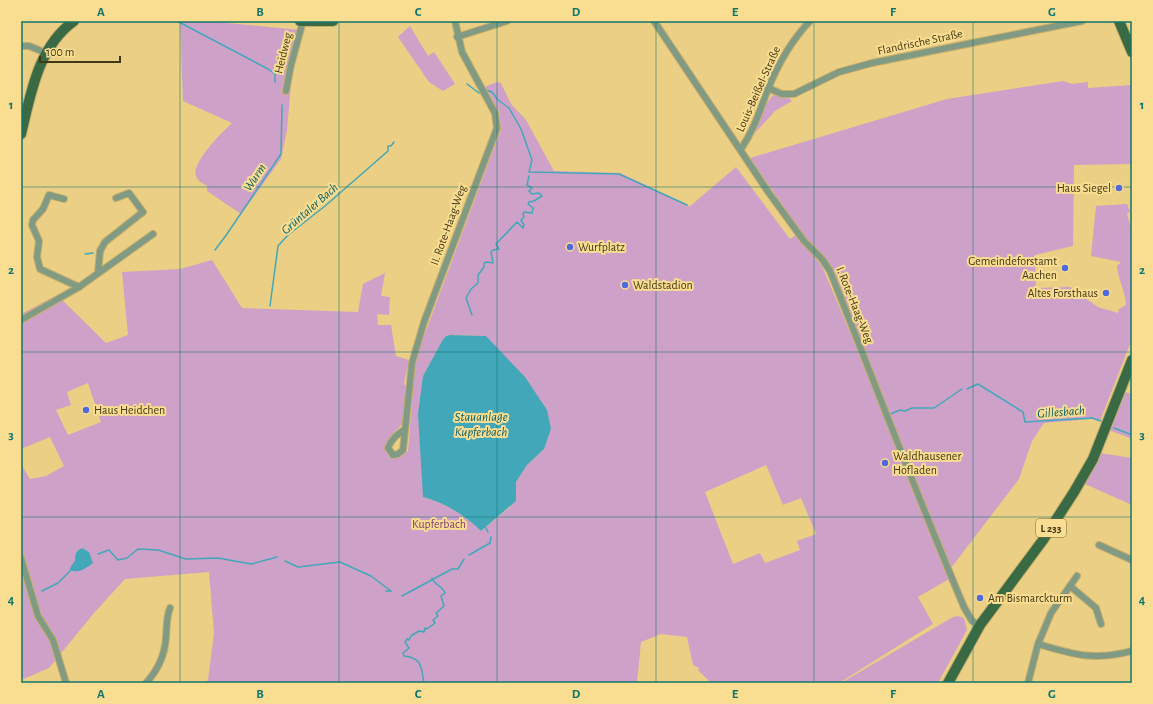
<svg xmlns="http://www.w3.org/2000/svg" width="1153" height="704" font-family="'Alegreya Sans',sans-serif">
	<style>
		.green { fill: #cea1c9; fill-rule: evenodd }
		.water { fill: #42a8b9 }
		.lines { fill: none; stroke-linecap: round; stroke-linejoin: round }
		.stream { stroke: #42a8b9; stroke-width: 1.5 }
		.minor-casing { stroke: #c6ae6c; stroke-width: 8 }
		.primary-casing { stroke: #c6ae6c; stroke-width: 12 }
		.minor { stroke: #809a84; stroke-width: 6 }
		.primary { stroke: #396a44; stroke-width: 10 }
		.grid { fill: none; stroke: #0f766e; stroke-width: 1; stroke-opacity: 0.55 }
		.poi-dot { fill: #4f6adf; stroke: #f9dd90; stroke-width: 1.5 }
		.labels { text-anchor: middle; stroke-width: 4; stroke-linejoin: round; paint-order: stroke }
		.shield { fill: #f9dd90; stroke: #79693b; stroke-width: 1 }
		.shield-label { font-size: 11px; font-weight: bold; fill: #423717 }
		.street-label { font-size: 12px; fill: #423717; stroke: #f9dd90 }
		.poi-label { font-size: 12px; fill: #423717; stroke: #f9dd90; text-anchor: start }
		.park-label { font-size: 12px; fill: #7d3978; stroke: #f9dd90 }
		.water-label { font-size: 13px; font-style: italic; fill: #055e6a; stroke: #f9dd90 }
		.neatline { fill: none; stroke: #0f766e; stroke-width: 1.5 }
		.grid-label { font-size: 13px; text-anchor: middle; font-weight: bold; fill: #0f766e }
	</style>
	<rect width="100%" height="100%" fill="#ebcf84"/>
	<g class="green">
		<path d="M180,21H207L300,30L285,78L291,84L287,130L281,159L241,214L207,191V186C203,183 198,182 196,176C191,163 223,131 232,123L183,101Z"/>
		<path d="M410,26L428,56L434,52L455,84L443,91L429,82L398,37Z"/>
		<path d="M1063,81L1072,84L1088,82V88L1132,85V164L1074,165L1073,246L1035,255L1036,288L1070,287L1098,307L1118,313L1119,309L1126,305C1126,292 1118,280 1117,266L1121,262L1091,256L1096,206L1127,204L1130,212L1127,213L1132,233V339L1100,421L1091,419L1044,423L1032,441L1019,479L951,568L824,257L800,231L750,158L947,99Z"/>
		<path d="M497,82L501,83L511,104L526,120L554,171L620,173L688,205L689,207L736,167L790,239L796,235L822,266L887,420L906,474L949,579L918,597L933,624L839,683H711L698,670L699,668L693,665L687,637L661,634L641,642L637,683H205L208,680L214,633L209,572L125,579L94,613L49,668L21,680V464L30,479L46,476L64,466L50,437L21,449V314L57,295L106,343L128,335L122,272L180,269L212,260L242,308L358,312L363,284L385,273L381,296L390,297L389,315L377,314L378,325H391L396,356L409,360L404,384L406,387L404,422L393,434L386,448L389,455L401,456L408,451L415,360L501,129L499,112L485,87ZM450,335L486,336L544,449L527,465L516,482L510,507L481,531C465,515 445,503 423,497V376L442,341L446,336ZM88,383L101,422L68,435L56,410L71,405L67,392ZM766,465L783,505L801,498L816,534L797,541L800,550L765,563L760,553L733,564L705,492Z"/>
		<path d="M773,95L789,98L792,101L775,111L755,133L766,104Z"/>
		<path d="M1125,392L1132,394V439L1109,430Z"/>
		<path d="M1100,453L1132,458V505L1085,484Z"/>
		<path d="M958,616L964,618L967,630L938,683H841L953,617Z"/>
	</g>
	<g class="water">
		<path d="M450,335L486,336L525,377L547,410L551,429L544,449L527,465L516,482V501L481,531C465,515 445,503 423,497L418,414L423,376L442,341L446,336Z"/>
		<path d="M82,548L89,552L93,563C86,568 79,574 70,570L71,566L75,561C75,554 76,551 82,548Z"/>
	</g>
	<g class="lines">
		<g class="stream">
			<path d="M177,21L268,69L275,74V82"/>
			<path d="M467,84L479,93L482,92"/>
			<path d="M486,90L492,92L498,100L509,108L521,129L532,160L529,172L619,174L687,205"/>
			<path d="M215,250L227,234L281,154L282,105"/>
			<path d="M85,254L93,253"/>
			<path d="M270,306L278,246L288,235L325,206L388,151V146H391L394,142"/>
			<path d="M472,315L466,298L471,289L478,283V275L484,267V263L487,262L493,263L491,252L493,250L499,249L496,244L517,222L523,228L524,225L521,220L524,217L523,214L524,212L532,213L533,208L528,204L529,202L534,201L542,196L539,193L532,194L529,191L532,188L527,185L529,176"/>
			<path d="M967,389L978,384L1023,412L1025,422L1092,418L1101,421"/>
			<path d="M888,415L900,410L905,411L912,408H934L962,389"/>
			<path d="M1114,428L1132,435"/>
			<path d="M485,526L488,532"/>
			<path d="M98,554L109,550L118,560L127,558L138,549L158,550L186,559L218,558L251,564L277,557"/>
			<path d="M469,555L490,543L491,537"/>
			<path d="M285,561L298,567L340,562L371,576L391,591"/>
			<path d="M42,591L58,583L71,570"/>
			<path d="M386,591H391"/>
			<path d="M402,596L452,569H458L464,559"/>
			<path d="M424,683C421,668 423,658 404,656L403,653L409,648L405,642L407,639L409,640L411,636L419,631L424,632L425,628L427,629L435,623L433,620L438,616L436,613L444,606L441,596L445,593C443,586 434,585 432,578"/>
		</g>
		<g class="minor-casing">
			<g id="minor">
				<path d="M654,21L769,193L804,241L822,259L830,271C875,383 917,496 964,607L972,621L980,625"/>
				<path d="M457,37L507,21"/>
				<path d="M21,46H29L46,53"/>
				<path d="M768,88L782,94H794L839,72L872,63L1082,21"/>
				<path d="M286,91L291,65L303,21"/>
				<path d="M741,149C754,130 760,110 768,89C778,64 791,41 810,21"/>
				<path d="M64,199L49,195L43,209L33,220L32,225L39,241L37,257L40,269L79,287"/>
				<path d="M98,273L100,251L105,242L143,212L129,193L116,198"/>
				<path d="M21,320L79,287L153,234"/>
				<path d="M405,429C397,435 391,439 388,448L393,455L398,454L403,450L412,363L424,322L497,128L495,113L462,52L455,21"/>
				<path d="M1099,545L1132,560"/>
				<path d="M21,558L38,616L53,640L66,683"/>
				<path d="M1070,586L1096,608L1101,624"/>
				<path d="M1038,644C1076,655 1093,661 1132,651"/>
				<path d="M146,683C158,670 165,654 166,637C167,627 166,618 170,608"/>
				<path d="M1028,683L1038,644L1051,613L1077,576"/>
			</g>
		</g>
		<g class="primary-casing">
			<g id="primary">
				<path d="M300,21H333"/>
				<path d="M1119,21L1132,52"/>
				<path d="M21,134C31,93 38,47 74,21"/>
				<path d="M948,683L980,625L1043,540L1074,492L1093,459L1132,360"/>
			</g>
		</g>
		<use href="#minor" class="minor"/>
		<use href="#primary" class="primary"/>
	</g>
	<path class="grid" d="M180,21V683M339,21V683M497,21V683M656,21V683M814,21V683M973,21V683M21,187H1132M21,352H1132M21,517H1132"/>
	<g class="poi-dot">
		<circle cx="1119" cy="188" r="4"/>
		<circle cx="570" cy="247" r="4"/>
		<circle cx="1065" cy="268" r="4"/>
		<circle cx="625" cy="285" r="4"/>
		<circle cx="1106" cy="293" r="4"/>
		<circle cx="86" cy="410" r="4"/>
		<circle cx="885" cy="463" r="4"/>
		<circle cx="980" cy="598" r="4"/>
	</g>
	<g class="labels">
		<rect class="shield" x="1036" y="519" width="30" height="18" rx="3"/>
		<g class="shield-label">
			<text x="1051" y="532">L 233</text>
		</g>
		<g class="street-label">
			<text transform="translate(920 42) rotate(-12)" y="4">Flandrische Straße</text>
			<text transform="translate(283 53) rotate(-76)" y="4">Heidweg</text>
			<text transform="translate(758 89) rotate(-66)" y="4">Louis-Beißel-Straße</text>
			<text transform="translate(448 225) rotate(-70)" y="4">II. Rote-Haag-Weg</text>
			<text transform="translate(855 305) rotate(68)" y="4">I. Rote-Haag-Weg</text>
		</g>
		<g class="poi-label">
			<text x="1111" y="192" text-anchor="end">Haus Siegel</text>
			<text x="578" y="251">Wurfplatz</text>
			<text x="1057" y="265" text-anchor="end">Gemeindeforstamt<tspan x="1057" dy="14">Aachen</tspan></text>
			<text x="633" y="289">Waldstadion</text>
			<text x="1098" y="297" text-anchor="end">Altes Forsthaus</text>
			<text x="94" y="414">Haus Heidchen</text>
			<text x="893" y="460">Waldhausener<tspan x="893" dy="14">Hofladen</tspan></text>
			<text x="988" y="602">Am Bismarckturm</text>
		</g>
		<g class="park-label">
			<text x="439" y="528">Kupferbach</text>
		</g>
		<g class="water-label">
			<text transform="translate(254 177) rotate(-56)" y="5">Wurm</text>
			<text transform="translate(309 208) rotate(-41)" y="5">Grüntaler Bach</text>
			<text transform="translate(1061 411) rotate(-4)" y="5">Gillesbach</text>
			<text x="481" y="421">Stauanlage<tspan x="481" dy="15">Kupferbach</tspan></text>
		</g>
	</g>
	<rect width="1153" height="704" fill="none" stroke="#f9dd90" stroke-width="44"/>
	<path d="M40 56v6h80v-6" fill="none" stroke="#423717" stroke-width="2"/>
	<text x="46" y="56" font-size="12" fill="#423717" stroke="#f9dd90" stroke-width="3" paint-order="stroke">100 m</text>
	<rect x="22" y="22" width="1109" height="660" class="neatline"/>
	<g class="grid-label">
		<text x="101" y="16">A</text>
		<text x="260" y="16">B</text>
		<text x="418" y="16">C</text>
		<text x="576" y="16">D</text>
		<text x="735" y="16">E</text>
		<text x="893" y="16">F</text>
		<text x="1052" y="16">G</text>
		<text x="11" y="109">1</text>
		<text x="1142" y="109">1</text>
		<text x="11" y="274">2</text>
		<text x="1142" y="274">2</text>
		<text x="11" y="439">3</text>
		<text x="1142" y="439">3</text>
		<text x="11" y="604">4</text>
		<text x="1142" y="604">4</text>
		<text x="101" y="698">A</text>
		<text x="260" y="698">B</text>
		<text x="418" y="698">C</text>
		<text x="576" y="698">D</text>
		<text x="735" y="698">E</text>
		<text x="893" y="698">F</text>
		<text x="1052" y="698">G</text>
	</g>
</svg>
